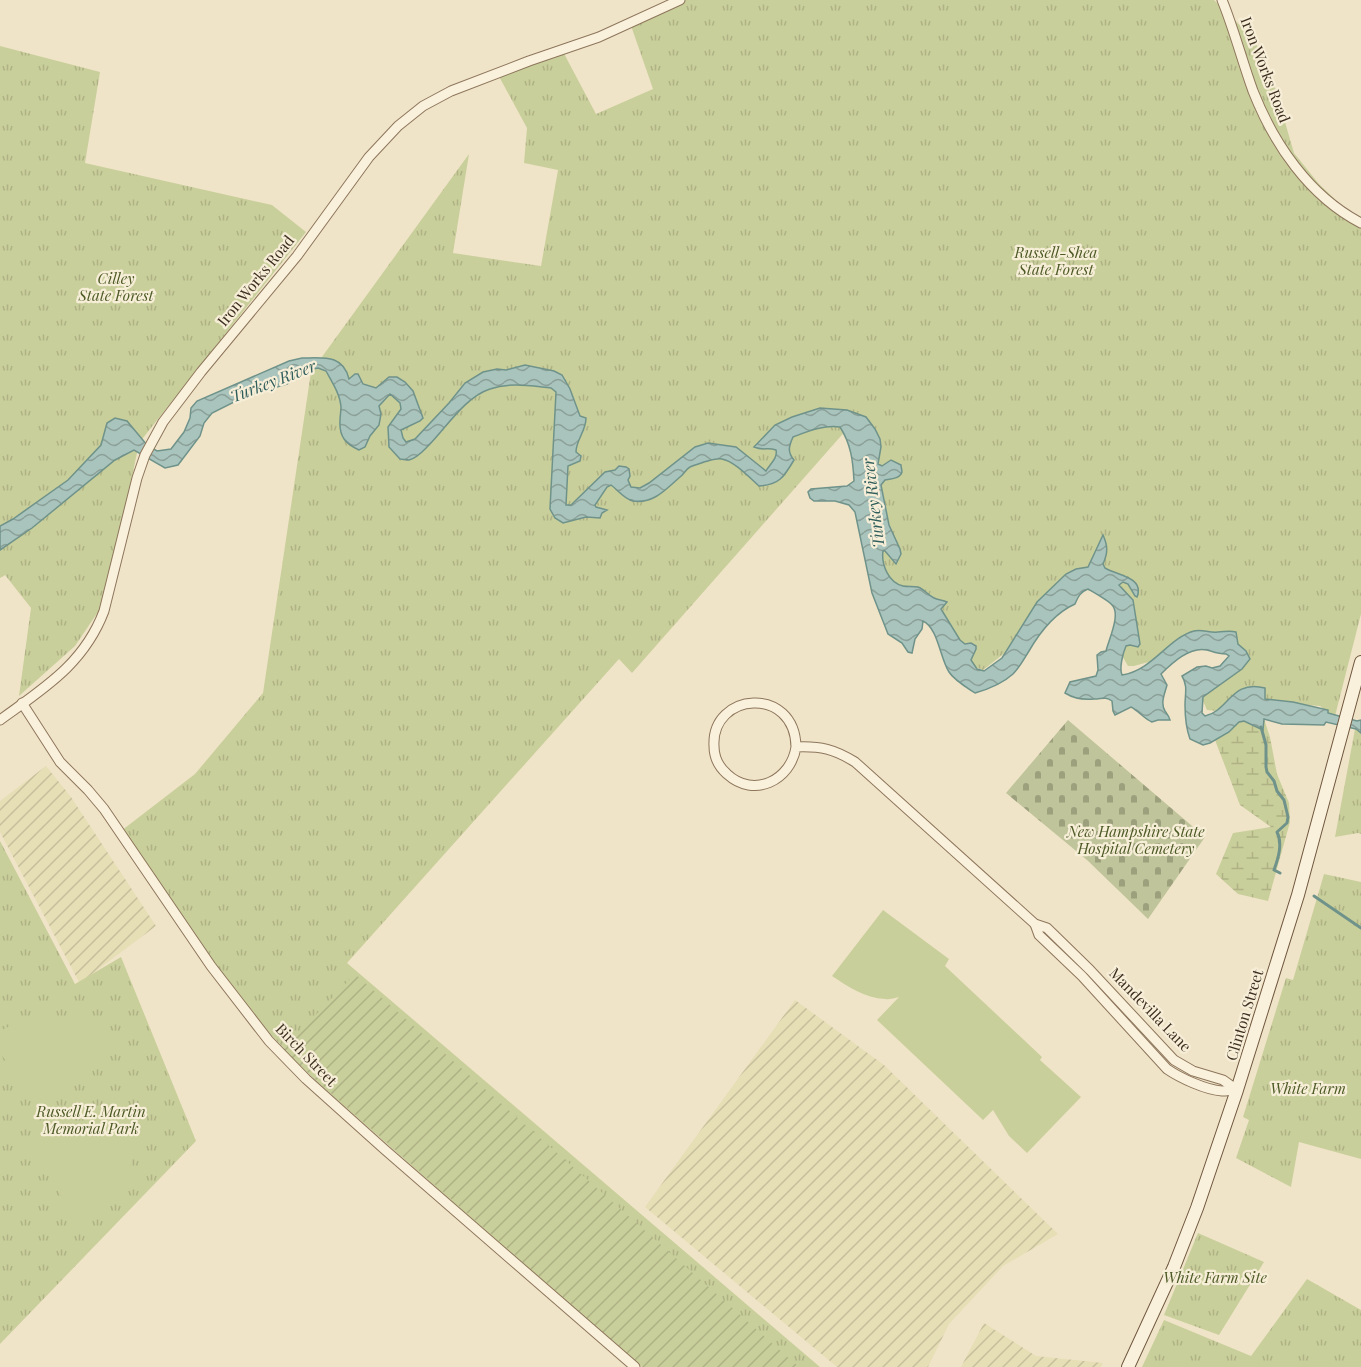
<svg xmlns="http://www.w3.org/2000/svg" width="1361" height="1367" font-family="'Playfair Display',serif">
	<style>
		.farmland { fill: url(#farmland-furrows) }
		.wetland { fill: url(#wetland-marsh) }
		.cemetery { fill: url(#cemetery-stones) }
		.park { fill: url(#park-tufts) }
		.garden { fill: url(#garden-furrows) }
		.pitch { fill: #c9cf9b }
		.water { fill: url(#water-waves); stroke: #6f938a; stroke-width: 1.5 }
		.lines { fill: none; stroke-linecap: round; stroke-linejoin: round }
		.stream { stroke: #6f938a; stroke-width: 3 }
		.street-casing { stroke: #8d765c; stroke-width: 11 }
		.secondary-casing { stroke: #6f573f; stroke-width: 14 }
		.street { stroke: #faf1dc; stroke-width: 9 }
		.secondary { stroke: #faf1dc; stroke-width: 12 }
		.labels { text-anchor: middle; stroke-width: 4.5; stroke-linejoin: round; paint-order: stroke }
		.street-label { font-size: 15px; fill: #3d2e20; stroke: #f7eed8 }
		.park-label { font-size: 15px; font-style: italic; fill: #4d5a26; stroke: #f7eed8 }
		.water-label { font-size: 16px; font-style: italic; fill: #2f5d5a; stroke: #f7eed8 }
	</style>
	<defs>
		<pattern id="farmland-furrows" width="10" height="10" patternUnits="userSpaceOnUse" patternTransform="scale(1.5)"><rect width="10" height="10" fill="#e6deb5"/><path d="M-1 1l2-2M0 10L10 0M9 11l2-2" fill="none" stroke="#c6bf9b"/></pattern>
		<pattern id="wetland-marsh" width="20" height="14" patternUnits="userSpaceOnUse" patternTransform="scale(1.5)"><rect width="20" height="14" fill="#c9cf9b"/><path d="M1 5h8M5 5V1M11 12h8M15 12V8" fill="none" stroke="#aeb285"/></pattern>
		<pattern id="cemetery-stones" width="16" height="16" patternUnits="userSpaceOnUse" patternTransform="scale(1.5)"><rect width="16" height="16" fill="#bfc49a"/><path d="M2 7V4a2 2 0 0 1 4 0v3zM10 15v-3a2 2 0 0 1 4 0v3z" fill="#9ca07d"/></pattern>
		<pattern id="park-tufts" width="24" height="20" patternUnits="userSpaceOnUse" patternTransform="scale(1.5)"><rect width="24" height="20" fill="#c9cf9b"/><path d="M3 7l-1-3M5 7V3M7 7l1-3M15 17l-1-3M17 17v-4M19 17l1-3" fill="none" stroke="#aeb285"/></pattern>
		<pattern id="garden-furrows" width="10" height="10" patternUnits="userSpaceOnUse" patternTransform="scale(1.5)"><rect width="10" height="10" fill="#c9cf9b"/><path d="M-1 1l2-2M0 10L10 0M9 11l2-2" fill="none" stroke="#aeb285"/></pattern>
		<pattern id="water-waves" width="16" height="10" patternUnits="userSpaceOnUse" patternTransform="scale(1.5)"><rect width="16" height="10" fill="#a9c4bc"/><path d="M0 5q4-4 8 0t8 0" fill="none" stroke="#8ba098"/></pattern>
	</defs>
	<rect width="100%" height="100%" fill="#f0e4c8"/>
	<g class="farmland">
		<path d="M46,766L71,797L156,926L88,977L79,982L0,832V801Z"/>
		<path d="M795,1000L884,1065L1058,1234L1003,1266L949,1324L928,1367H837L645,1207Z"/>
		<path d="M984,1323L1036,1356L1103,1363L1101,1367H961Z"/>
	</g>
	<path class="wetland" d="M1264,719L1270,737L1277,774L1289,803L1290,822L1268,901L1238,894L1216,874L1233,833L1271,827L1240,805L1215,740L1229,732L1239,722L1244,721L1263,730Z"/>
	<path class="cemetery" d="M1068,720L1205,837L1148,919L1087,860L1006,793Z"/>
	<g class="park">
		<path d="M671,0H1214L1254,39L1271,74L1294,153L1319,184L1361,224V614L1335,716H1332L1320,706L1242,700L1217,711L1207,710L1203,701V694L1229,678V652L1216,646L1192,650L1134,666H1128L1121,654L1129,632L1108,584L1046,596L1006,652L983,670L973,666L890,588L876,548L848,428L632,673L619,659L347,963L820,1367H643L465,1213L317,1082L269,1033L224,979L121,831L195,774L263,693L311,372L469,154L453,253L541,266L558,170L524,163L527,128L496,71L560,46L596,114L653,89L629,20Z"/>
		<path d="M0,46L100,72L85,163L272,205L306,232L139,443L118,544L100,609L75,646L19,696L31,608L5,575L0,578Z"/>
		<path d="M1355,729L1361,731V834L1358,833L1335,837Z"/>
		<path d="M0,841L75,984L121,957L196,1141L0,1344Z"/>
		<path d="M1324,874L1361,882V1159L1299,1142L1291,1187L1236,1158L1249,1120L1243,1117L1286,978L1293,980Z"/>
		<path d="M1198,1233L1264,1262L1219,1335L1164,1315Z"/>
		<path d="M1307,1279L1361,1310V1367H1142L1164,1320L1251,1356Z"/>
	</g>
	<path class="garden" d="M355,974L799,1367H642L282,1050Z"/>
	<g class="pitch">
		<path d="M883,910L949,959L945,966L1042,1057L1040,1060L1081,1097L1027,1153L1009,1136L993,1110L983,1120L877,1020L899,997C894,998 889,1000 885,999C865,998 847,986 832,976Z"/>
		<path d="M43,1018L71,1020L89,1026L108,1043L44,1111L0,1053V1031L12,1025Z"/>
		<path d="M121,1114C124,1122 130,1131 131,1140C136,1168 123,1196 102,1214C94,1220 86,1224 78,1229L36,1146Z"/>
	</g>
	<path class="water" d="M302,358C323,358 343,354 349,379L355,374H358L363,384L376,388L389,377H397L405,382L413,391L423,418L420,421L401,430L403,438L406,442L415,439L449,403L465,383L483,372L497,369L506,370L525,365L554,371L562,375L570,389L580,416L586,418C586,431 576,440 576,452L581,456L580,461L568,466L566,505H571L605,472L615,470L619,466L626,467L629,469L630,476L628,480L631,487L640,488L649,483L695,447L708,443L736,447L766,471C770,464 778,458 776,450C767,447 764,451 754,447L775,425L792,417L820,408L847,410L866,417L875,429L880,439L881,447L878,464L882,466L891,460L901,465C901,467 902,470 902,472C900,479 890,479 885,480L881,485L889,525L900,549L901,554L896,564L885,551H883C881,565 889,583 903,586C908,587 913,586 918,587C924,589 928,595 934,598C938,600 943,600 947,602L941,609L960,640L965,644L971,643L976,646V649L971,660L977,669L984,671L1002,658L1037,602L1066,574L1076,569L1088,567L1103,535C1108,546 1108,553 1103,564L1105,568C1116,575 1145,577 1137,597L1135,596L1128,584L1123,582L1119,585L1133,600L1140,644L1138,647L1130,645L1126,646C1123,653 1119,668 1122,675C1153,670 1168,638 1194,631C1202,629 1209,633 1218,632C1224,632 1229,630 1236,632L1238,644L1246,651L1250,659L1242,669L1203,697L1202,713L1205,716C1229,711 1231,679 1265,688V699L1293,702L1328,710V713L1357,721L1361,720V733L1356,729L1326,722L1324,725L1282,724L1264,719L1263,730L1244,721L1239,722L1229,732L1210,743L1203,745L1190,739C1186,728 1185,717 1185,705C1185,694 1188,686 1182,676L1197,667L1206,666L1212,668L1220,666L1229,656L1226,654C1218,654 1214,652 1207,650C1190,646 1172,663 1161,674L1167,685C1165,693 1160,703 1165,711C1167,714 1169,716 1170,720H1158L1152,722C1143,718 1139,711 1131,707L1115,715L1113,711L1112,701C1105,696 1102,699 1094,699C1084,700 1073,698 1065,693L1070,682L1096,676L1098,670L1097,655L1101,652L1106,651C1109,639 1121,614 1112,605C1109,601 1093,592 1088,589C1080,592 1078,597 1075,604C1055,613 1040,632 1029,651C1024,659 1020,667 1013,674C1002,684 989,689 975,693C966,687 954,680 949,672C940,658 938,628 923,621L922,629L915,639L912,653L908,652L902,643L888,634L872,593L855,512L849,505L835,501H814L810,498L808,492L811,489L847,486L854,481C853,461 851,444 840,427C823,425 809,431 793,437C789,446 787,452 794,460C784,477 779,485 759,486C750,478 734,461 722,459C716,458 709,461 704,462C699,464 694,465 690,467C686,469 684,474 680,477C666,489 654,504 633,501C624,499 618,490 611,485L607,487L595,505L596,507L607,510L602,513L600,518L586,517L563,523L555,518L550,509L556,392L551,388C531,386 510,382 490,389C465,397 446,428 428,446C423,451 417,458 409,460C407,460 402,459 400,459L389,447L388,427L401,409L400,403L390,394L379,406L381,414L379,425L370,436L365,447L359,450C346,444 339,437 340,421C340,416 341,411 341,407C340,394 332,382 326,371L318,368L308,370L287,384L246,396L212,413L204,423L200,436L178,465L165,468L134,450L115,460L32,528L0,550V526L13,519L68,480L101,445L107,423L115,418L127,421L147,445L157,451L171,449L184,432L190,418L191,408L197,401L289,361Z"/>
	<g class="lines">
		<g class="stream">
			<path d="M1261,727L1266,745V767L1267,772L1274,781L1277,791L1284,800L1288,817L1287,823L1277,832C1283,844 1278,859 1274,870L1280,873"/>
			<path d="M1314,896L1361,928"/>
		</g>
		<g class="street-casing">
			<g id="street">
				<path d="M1222,0C1234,29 1242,61 1253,91C1274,144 1309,196 1361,223"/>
				<path d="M22,703L60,762L88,790L104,809L211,966L269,1041L306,1079L384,1149L635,1367"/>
				<path d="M0,720C44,688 84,664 104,611L137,478L145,455L163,422L201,372L297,256L369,157L398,126L423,106L451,91L529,61L599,37L680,0"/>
				<path d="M796,747C795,685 711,692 714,746C714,757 719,767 727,774C754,799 791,780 796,747C821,746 834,749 855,762L1035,924L1047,928L1090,970L1174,1060L1193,1071L1223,1080L1237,1090"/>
				<path d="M1035,924L1039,935L1082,976L1167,1069C1180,1078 1206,1090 1222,1091C1227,1091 1232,1090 1237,1090"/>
			</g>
		</g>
		<g class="secondary-casing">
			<path id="secondary" d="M1128,1367L1174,1267L1197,1208L1237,1090L1298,895L1361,662"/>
		</g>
		<use href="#street" class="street"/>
		<use href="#secondary" class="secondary"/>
	</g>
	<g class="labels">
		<g class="street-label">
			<text transform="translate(1265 70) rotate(69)" y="5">Iron Works Road</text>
			<text transform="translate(256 281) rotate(-51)" y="5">Iron Works Road</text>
			<text transform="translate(1150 1010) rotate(46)" y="5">Mandevilla Lane</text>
			<text transform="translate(1245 1015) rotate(-73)" y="5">Clinton Street</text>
			<text transform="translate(306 1055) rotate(46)" y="5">Birch Street</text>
		</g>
		<g class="park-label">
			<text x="1056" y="258">Russell-Shea<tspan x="1056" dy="17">State Forest</tspan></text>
			<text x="116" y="284">Cilley<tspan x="116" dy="17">State Forest</tspan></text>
			<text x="1136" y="837">New Hampshire State<tspan x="1136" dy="17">Hospital Cemetery</tspan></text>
			<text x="1308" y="1094">White Farm</text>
			<text x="91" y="1117">Russell E. Martin<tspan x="91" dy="17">Memorial Park</tspan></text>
			<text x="1215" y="1283">White Farm Site</text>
		</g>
		<g class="water-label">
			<text transform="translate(273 381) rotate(-21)" y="6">Turkey River</text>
			<text transform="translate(873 503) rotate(-97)" y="6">Turkey River</text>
		</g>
	</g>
</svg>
